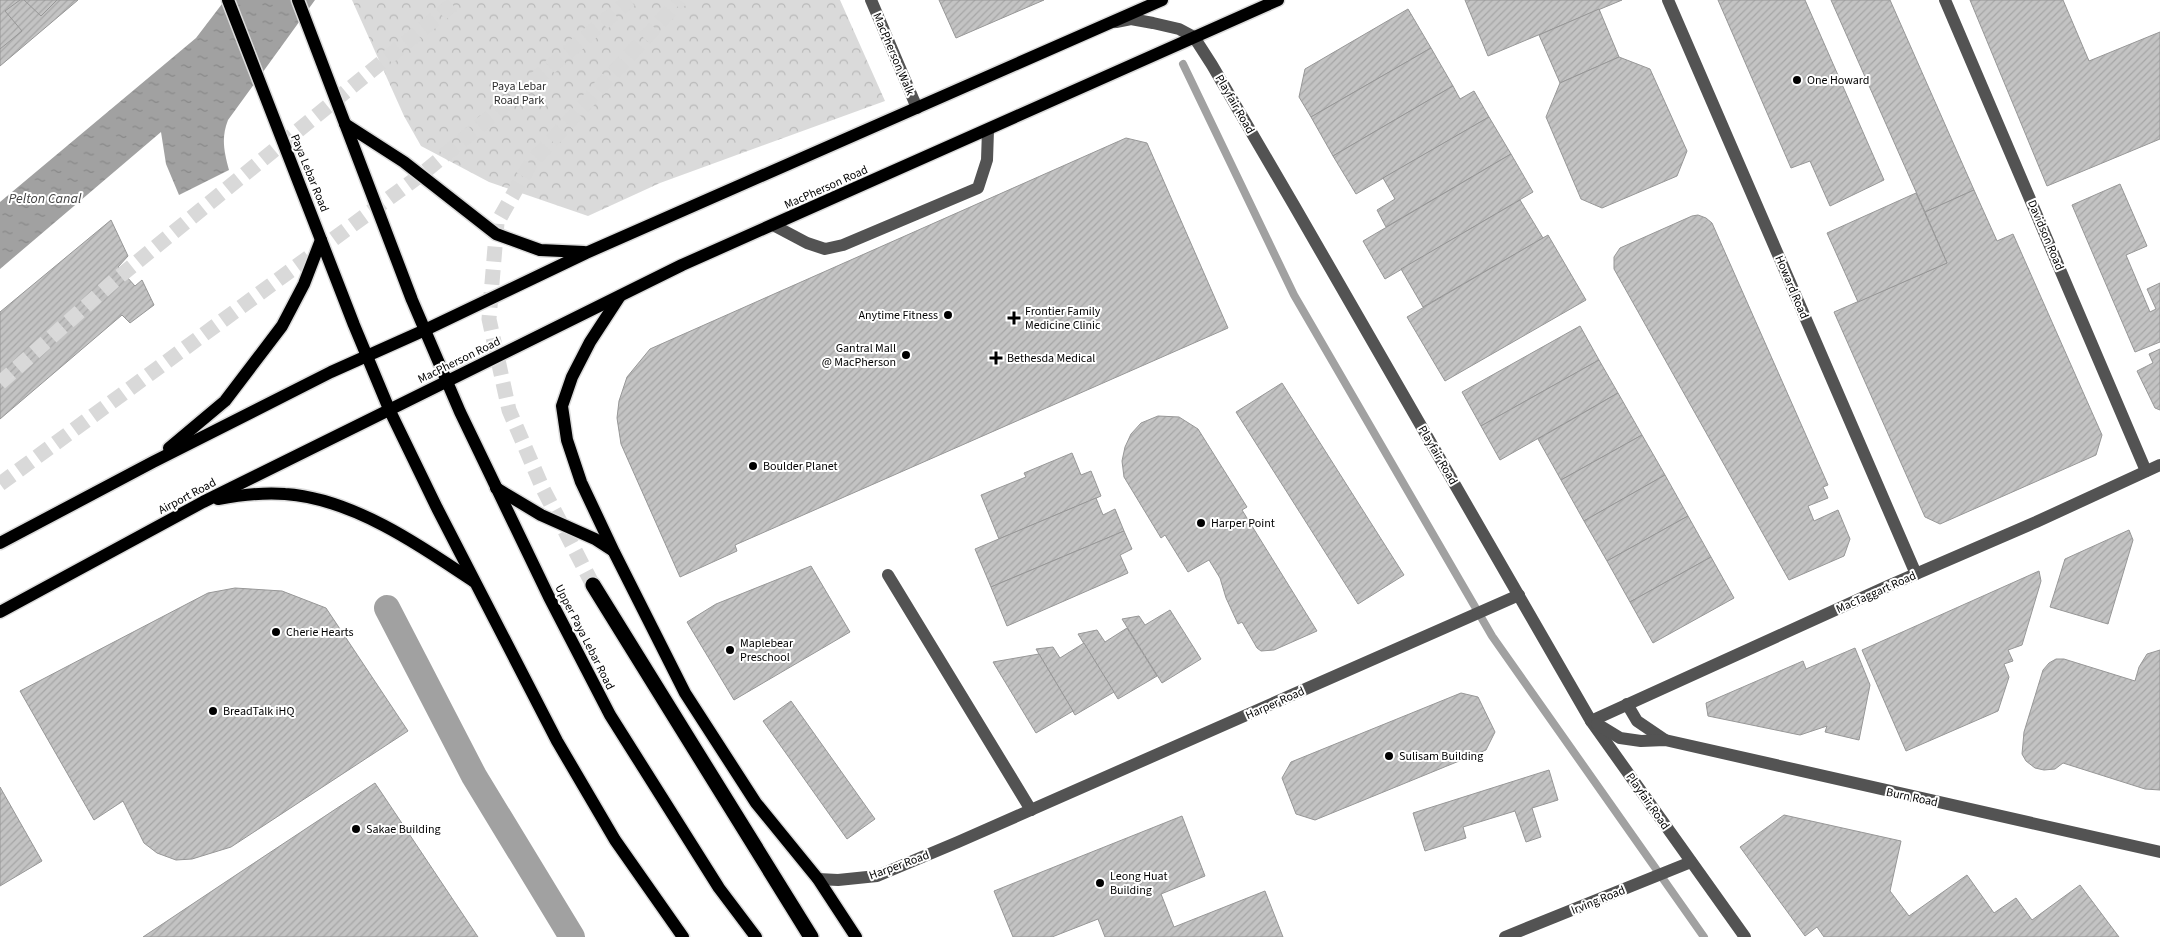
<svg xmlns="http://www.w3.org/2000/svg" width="2160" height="937" font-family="'Source Sans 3',sans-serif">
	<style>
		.park { fill: url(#park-crowns) }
		.water { fill: url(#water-ripples) }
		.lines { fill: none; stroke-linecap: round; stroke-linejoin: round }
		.stream { stroke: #a1a1a1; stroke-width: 8 }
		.canal { stroke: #a1a1a1; stroke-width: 26 }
		.building { fill: url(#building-hatch); stroke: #979797 }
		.highway-tunnel { stroke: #d9d9d9; stroke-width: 15; stroke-dasharray: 15 8; stroke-linecap: butt }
		.major-casing { stroke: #dbdbdb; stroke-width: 15 }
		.highway-casing { stroke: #dbdbdb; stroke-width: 18 }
		.minor { stroke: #535353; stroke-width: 12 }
		.major { stroke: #000; stroke-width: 12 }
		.highway { stroke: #000; stroke-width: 15 }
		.poi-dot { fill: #000; stroke: #fff; stroke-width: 2 }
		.labels { text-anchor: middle; stroke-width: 4; stroke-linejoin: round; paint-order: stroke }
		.street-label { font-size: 12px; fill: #000; stroke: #fff }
		.poi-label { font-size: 12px; fill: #000; stroke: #fff; text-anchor: start }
		.park-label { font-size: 12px; fill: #313131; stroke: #fff }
		.water-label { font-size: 14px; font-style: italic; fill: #424242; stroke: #fff }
	</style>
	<defs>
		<pattern id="park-crowns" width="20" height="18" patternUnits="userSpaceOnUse" patternTransform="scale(1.25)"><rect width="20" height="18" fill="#dadada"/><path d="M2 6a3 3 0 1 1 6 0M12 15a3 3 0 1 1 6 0" fill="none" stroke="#b9b9b9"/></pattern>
		<pattern id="water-ripples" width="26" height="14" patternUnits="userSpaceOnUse" patternTransform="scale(1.25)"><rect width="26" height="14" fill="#a1a1a1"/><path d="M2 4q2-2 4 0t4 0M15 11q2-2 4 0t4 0" fill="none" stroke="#898989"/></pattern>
		<pattern id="building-hatch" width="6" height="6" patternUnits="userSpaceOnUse" patternTransform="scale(1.25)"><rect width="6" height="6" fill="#c3c3c3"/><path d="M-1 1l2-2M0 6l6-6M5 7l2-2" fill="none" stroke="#a6a6a6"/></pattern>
	</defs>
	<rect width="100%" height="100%" fill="#fff"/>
	<path class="park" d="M352,0H840L885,101L660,183L588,216L489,182L421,146L404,116Z"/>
	<path class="water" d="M225,0H315L228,120C221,138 224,151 229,170L179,195L166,164L161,132L0,269V202L196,38Z"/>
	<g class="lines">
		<path class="stream" d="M1183,64L1294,295L1492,636L1704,937"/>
		<path class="canal" d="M387,608L474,776L572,937"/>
	</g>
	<g class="building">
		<path d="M0,0H78L0,66Z"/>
		<path d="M0,0H20L5,11L22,31L0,49Z"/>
		<path d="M24,0H57L41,16Z"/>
		<path d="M939,0H1044L956,38Z"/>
		<path d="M1465,0H1622L1488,56Z"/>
		<path d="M1718,0H1805L1884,180L1830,206L1810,161L1791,168Z"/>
		<path d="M1831,0H1890L1974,190L1925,212Z"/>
		<path d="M1970,0H2063L2089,61L2160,32V139L2047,186Z"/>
		<path d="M1408,9L1431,48L1311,117L1299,97L1305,69Z"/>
		<path d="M1599,9L1619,57L1560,83L1539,35Z"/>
		<path d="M1431,48L1453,86L1333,156L1311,117Z"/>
		<path d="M1619,57L1650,69L1687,151L1677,176L1602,208L1581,199L1546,117L1560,83Z"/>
		<path d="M1453,86L1460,99L1474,91L1489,117L1356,194L1333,156Z"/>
		<path d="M1489,117L1511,154L1386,227L1377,210L1395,199L1383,178Z"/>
		<path d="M1126,138L1147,143L1228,328L735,545L737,551L680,577L621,444L617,418L619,401L627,377L650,349Z"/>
		<path d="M1511,154L1533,192L1385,279L1363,241Z"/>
		<path d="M2120,184L2147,246L2126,255L2150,312L2156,309L2147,289L2160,283V342L2135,352L2072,205Z"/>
		<path d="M1974,190L1997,241L2013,234L2102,435L2096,455L1940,524L1925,517L1834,312L1947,263L1925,212Z"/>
		<path d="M1916,193L1947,263L1858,302L1827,233Z"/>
		<path d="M1520,200L1543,238L1423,307L1401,269Z"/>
		<path d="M1698,215L1706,218L1712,223L1828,485L1823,487L1828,498L1808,506L1814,521L1838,510L1850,539L1844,556L1789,580L1614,269V257L1620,248L1692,216Z"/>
		<path d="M111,220L128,256L118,267L135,286L142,280L154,305L130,323L122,315L0,419V312Z"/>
		<path d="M1548,235L1586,300L1445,381L1407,317Z"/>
		<path d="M1580,326L1599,360L1481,426L1462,392Z"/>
		<path d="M2160,349V410L2155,408L2137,371L2153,363L2149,354Z"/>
		<path d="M1599,360L1618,393L1500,460L1481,426Z"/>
		<path d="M1282,383L1404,575L1358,604L1236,412Z"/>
		<path d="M1618,393L1642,435L1561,480L1538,439Z"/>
		<path d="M1158,416L1179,417L1198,429L1247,507L1242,510L1317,631L1274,650L1261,651L1257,648L1242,622L1238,624L1226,598L1220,578L1209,560L1188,572L1165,535L1161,538L1124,477L1122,461L1125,447L1131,434L1141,423Z"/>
		<path d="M1642,435L1665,475L1584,521L1561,480Z"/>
		<path d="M1072,453L1081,475L1091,471L1101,496L999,539L981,495L1026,477L1024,473Z"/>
		<path d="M1665,475L1688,516L1607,561L1584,521Z"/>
		<path d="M1096,498L1103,515L1115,509L1124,531L991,587L975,549Z"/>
		<path d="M1688,516L1711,557L1630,602L1607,561Z"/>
		<path d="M2129,530L2133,540L2108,624L2050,607L2065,559Z"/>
		<path d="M1124,531L1132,549L1120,555L1128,573L1007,626L991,587Z"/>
		<path d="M1711,557L1734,598L1653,643L1630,602Z"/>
		<path d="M811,566L850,632L734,700L687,622L716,604Z"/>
		<path d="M2039,571L2041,581L2022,645L2008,650L2013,661L2004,664L2009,677L1998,711L1906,751L1862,650Z"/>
		<path d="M235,588L282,591L326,608L408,731L231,847L192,859L176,860L157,853L144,843L123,801L94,820L20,691L208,593Z"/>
		<path d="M1170,610L1201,659L1162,683L1122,619L1139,616L1145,625Z"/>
		<path d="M1127,628L1157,676L1118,699L1078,634L1097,630L1105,642Z"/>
		<path d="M1084,643L1114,692L1075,715L1036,649L1053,647L1060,658Z"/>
		<path d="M1855,648L1870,685L1859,740L1825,732L1827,726L1800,735L1708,716L1706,703L1803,661L1806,669Z"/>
		<path d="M2160,650V790L2145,789L2063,763L2055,769L2044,770L2035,768L2026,761L2022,754L2024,732L2043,670L2049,663L2056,659H2064L2135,681L2139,667L2147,654Z"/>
		<path d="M1039,654L1073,711L1036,733L993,662Z"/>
		<path d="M1461,693L1478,697L1495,732L1486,750L1315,820L1296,814L1282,778L1291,762Z"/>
		<path d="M791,701L875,819L847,839L763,721Z"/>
		<path d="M1549,770L1558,800L1532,808L1541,837L1526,842L1515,811L1463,827L1466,838L1425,851L1413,813Z"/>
		<path d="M375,783L478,937H143L236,875Z"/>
		<path d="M0,787L42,861L0,886Z"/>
		<path d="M1784,815L1901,841L1890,891L1909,916L1967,875L1994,913L2016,898L2032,920L2080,885L2119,937H1824L1817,927L1805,936L1740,847Z"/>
		<path d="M1182,816L1205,876L1161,894L1174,927L1265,891L1283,937H1105L1098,919L1052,937H1013L994,891Z"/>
	</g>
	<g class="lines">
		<g class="highway-tunnel">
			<path d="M0,383L115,280L458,0"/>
			<path d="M0,484L422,174L630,0"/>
			<path d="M593,585L543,489L509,410L489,319L497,223L531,163L680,0"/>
		</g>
		<g class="major-casing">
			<g id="major">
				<path d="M228,0L354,325L389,409L437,508L557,741L615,840L683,937"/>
				<path d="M298,0L412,300L460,412L549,597L610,715L719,888L756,937"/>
				<path d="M345,124L404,162L496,234L540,250L584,252"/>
				<path d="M620,296L590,342L572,377L562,406L567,440L581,482L614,552L685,693L756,803L818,879L856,937"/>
				<path d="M169,448L225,401L282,326L304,284L321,240"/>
				<path d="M496,488L541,515L595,539L612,550"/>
				<path d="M218,499C240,495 262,492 285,494C351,498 420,545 473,581"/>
				<path d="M0,543L153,462L331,372L425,330L586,253L1162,0"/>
				<path d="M0,612L203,502L682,265L1278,0"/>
			</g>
		</g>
		<g class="highway-casing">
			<path id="highway" d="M593,585L811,937"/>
		</g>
		<g class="minor">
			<path d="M871,0L917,108"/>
			<path d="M1668,0L1916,574"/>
			<path d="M1945,0L2146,471"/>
			<path d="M1116,22L1131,19L1153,23L1179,29L1194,37L1212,65L1295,207L1591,721L1745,937"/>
			<path d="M773,225L807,243L825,249L843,245L978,188L987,160L988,130"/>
			<path d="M888,575L1031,810"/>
			<path d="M1627,704L1637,721L1665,740"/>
			<path d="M1591,721L1888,586L2036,522L2160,465"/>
			<path d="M1597,724L1620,738L1641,741L1665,740L2160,852"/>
			<path d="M818,879L838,880L877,876L958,842L1519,595"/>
			<path d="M1505,937L1691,862"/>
		</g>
		<use href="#major" class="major"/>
		<use href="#highway" class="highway"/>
	</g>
	<g class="poi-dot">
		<circle cx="1797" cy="80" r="5"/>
		<circle cx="948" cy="315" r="5"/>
		<path d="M1011.5 310.5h5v5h5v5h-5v5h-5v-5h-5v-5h5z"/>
		<circle cx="906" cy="355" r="5"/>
		<path d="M993.5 350.5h5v5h5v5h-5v5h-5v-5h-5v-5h5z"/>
		<circle cx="753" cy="466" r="5"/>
		<circle cx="1201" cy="523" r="5"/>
		<circle cx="276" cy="632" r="5"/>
		<circle cx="730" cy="650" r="5"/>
		<circle cx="213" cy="711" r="5"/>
		<circle cx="1389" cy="756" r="5"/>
		<circle cx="356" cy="829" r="5"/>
		<circle cx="1100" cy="883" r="5"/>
	</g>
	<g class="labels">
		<g class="street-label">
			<text transform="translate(894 54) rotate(67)" y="4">MacPherson Walk</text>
			<text transform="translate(1235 104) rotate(60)" y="4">Playfair Road</text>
			<text transform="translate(310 173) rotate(68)" y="4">Paya Lebar Road</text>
			<text transform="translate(826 187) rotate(-24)" y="4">MacPherson Road</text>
			<text transform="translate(2046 235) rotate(67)" y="4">Davidson Road</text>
			<text transform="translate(1792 287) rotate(67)" y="4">Howard Road</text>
			<text transform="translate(459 360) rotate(-26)" y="4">MacPherson Road</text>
			<text transform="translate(1438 455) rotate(60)" y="4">Playfair Road</text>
			<text transform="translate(187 496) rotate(-28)" y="4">Airport Road</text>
			<text transform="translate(1876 592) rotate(-24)" y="4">MacTaggart Road</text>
			<text transform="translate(585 637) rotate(63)" y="4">Upper Paya Lebar Road</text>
			<text transform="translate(1275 703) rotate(-24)" y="4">Harper Road</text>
			<text transform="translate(1912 797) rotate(12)" y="4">Burn Road</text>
			<text transform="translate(1648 801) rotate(55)" y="4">Playfair Road</text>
			<text transform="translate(899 865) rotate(-20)" y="4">Harper Road</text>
			<text transform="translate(1598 900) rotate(-22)" y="4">Irving Road</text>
		</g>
		<g class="poi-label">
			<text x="1807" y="84">One Howard</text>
			<text x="1025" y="315">Frontier Family<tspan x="1025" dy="14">Medicine Clinic</tspan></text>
			<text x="938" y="319" text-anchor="end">Anytime Fitness</text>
			<text x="896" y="352" text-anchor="end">Gantral Mall<tspan x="896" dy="14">@ MacPherson</tspan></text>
			<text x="1007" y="362">Bethesda Medical</text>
			<text x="763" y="470">Boulder Planet</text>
			<text x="1211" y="527">Harper Point</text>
			<text x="286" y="636">Cherie Hearts</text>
			<text x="740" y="647">Maplebear<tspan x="740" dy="14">Preschool</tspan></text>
			<text x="223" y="715">BreadTalk iHQ</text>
			<text x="1399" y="760">Sulisam Building</text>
			<text x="366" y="833">Sakae Building</text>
			<text x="1110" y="880">Leong Huat<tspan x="1110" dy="14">Building</tspan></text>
		</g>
		<g class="park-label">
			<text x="519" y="90">Paya Lebar<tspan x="519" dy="14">Road Park</tspan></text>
		</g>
		<g class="water-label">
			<text x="45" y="203">Pelton Canal</text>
		</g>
	</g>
</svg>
